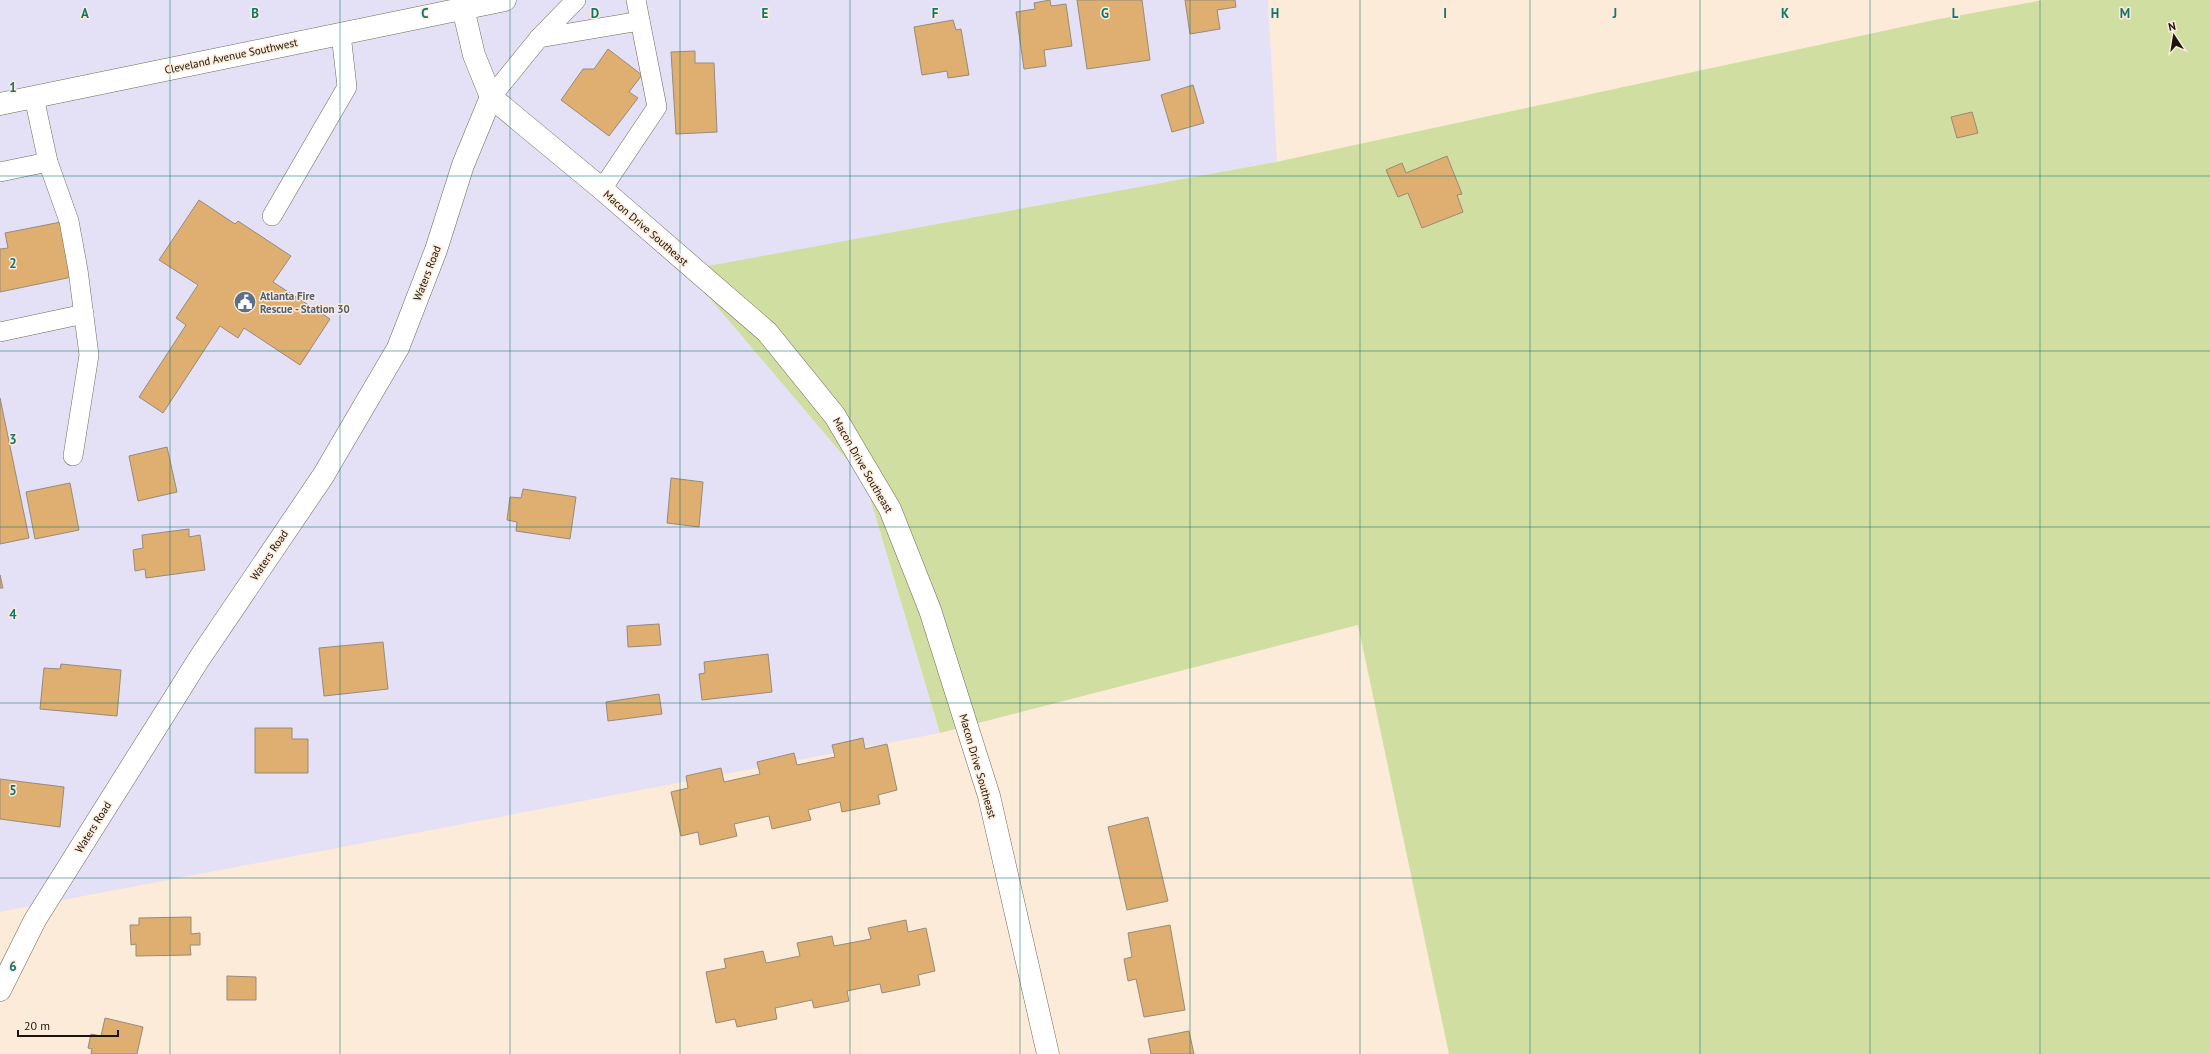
<svg xmlns="http://www.w3.org/2000/svg" width="2210" height="1054" font-family="'PT Sans',sans-serif">
	<style>
		.commercial { fill: #e4e1f7 }
		.green { fill: #d0dfa1 }
		.building { fill: #deaf70; stroke: #988a79 }
		.lines { fill: none; stroke-linecap: round; stroke-linejoin: round }
		.lane-casing { stroke: #746656; stroke-width: 20 }
		.street-casing { stroke: #746656; stroke-width: 23 }
		.secondary-casing { stroke: #746656; stroke-width: 23 }
		.lane { stroke: #fff; stroke-width: 19 }
		.street { stroke: #fff; stroke-width: 22 }
		.secondary { stroke: #fff; stroke-width: 22 }
		.grid { fill: none; stroke: #0f766e; stroke-width: 1; stroke-opacity: 0.55 }
		.labels { text-anchor: middle; stroke-width: 3; stroke-linejoin: round; paint-order: stroke }
		.street-label { font-size: 11px; fill: #19140d; stroke: #fcebd9 }
		.service-label { font-size: 11px; font-weight: bold; fill: #4e5e75; stroke: #fcebd9; text-anchor: start }
		.grid-label { font-size: 13px; text-anchor: middle; font-weight: bold; fill: #0f766e; stroke: #fcebd9; stroke-width: 3; stroke-linejoin: round; paint-order: stroke }
	</style>
	<rect width="100%" height="100%" fill="#fcebd9"/>
	<path class="commercial" d="M0,0H1268L1277,162L1148,186L865,481L940,733L0,912Z"/>
	<path class="green" d="M2043,0H2210V1054H1449L1358,625L940,733L865,481L686,270L1276,162L1934,20Z"/>
	<g class="building">
		<path d="M1050,0L1051,6L1066,4L1072,46L1044,50L1046,66L1024,69L1016,12L1035,9L1034,3Z"/>
		<path d="M1077,0H1142L1150,60L1087,69Z"/>
		<path d="M1185,0H1235L1236,7L1217,10L1220,29L1190,34Z"/>
		<path d="M953,20L956,30L961,29L969,75L948,78L947,71L922,75L914,27Z"/>
		<path d="M608,49L642,75L629,92L638,98L609,136L561,100L583,69H594Z"/>
		<path d="M695,51V63H714L717,132L676,134L671,52Z"/>
		<path d="M1193,85L1204,123L1172,132L1161,95Z"/>
		<path d="M1972,112L1978,133L1957,138L1951,117Z"/>
		<path d="M1447,156L1462,194L1457,195L1463,212L1422,228L1408,193L1398,197L1386,170L1402,163L1406,173Z"/>
		<path d="M199,200L235,224L238,221L291,256L273,282L330,319L300,365L244,328L238,338L220,326L163,413L139,397L186,325L176,318L198,285L159,260Z"/>
		<path d="M61,222L72,277L0,292V249L8,248L5,233Z"/>
		<path d="M0,398L29,538L0,544Z"/>
		<path d="M167,447L177,492L138,501L129,456Z"/>
		<path d="M671,478L703,482L699,527L667,523Z"/>
		<path d="M70,483L79,530L35,539L26,492Z"/>
		<path d="M523,489L576,497L570,539L516,531L517,522L507,520L510,497L521,498Z"/>
		<path d="M189,529V537L200,535L205,570L146,578L145,569L135,571L133,550L143,548L142,535Z"/>
		<path d="M0,575L3,588H0Z"/>
		<path d="M659,624L661,645L628,647L627,626Z"/>
		<path d="M383,642L388,689L324,696L319,648Z"/>
		<path d="M768,654L772,692L702,700L699,674L705,673L704,662Z"/>
		<path d="M61,664L121,670L117,716L40,709L44,668L60,669Z"/>
		<path d="M659,694L662,714L608,721L606,702Z"/>
		<path d="M255,728H292V739H308V773H255Z"/>
		<path d="M863,738L865,749L887,744L897,790L878,795L880,804L842,812L840,802L808,810L811,820L772,829L769,816L734,824L737,836L700,845L698,832L681,836L671,792L688,788L686,776L721,768L724,782L760,774L757,762L794,753L797,765L835,757L832,745Z"/>
		<path d="M0,779L64,787L60,827L0,819Z"/>
		<path d="M1148,817L1168,901L1127,910L1108,827Z"/>
		<path d="M191,917V934L200,933V945H190L191,955L136,956V944L131,945L130,925H139V918Z"/>
		<path d="M906,920L908,932L926,928L935,971L918,975L920,985L882,993L880,984L847,991L849,1001L814,1008L812,1000L775,1008L777,1019L737,1027L735,1019L716,1023L706,972L726,968L724,959L763,951L766,963L800,956L797,943L832,936L834,946L871,939L868,928Z"/>
		<path d="M1170,925L1185,1010L1144,1017L1136,979L1128,981L1124,959L1132,957L1128,933Z"/>
		<path d="M227,976L256,977V1000H227Z"/>
		<path d="M105,1018L143,1027L137,1054H91L92,1049L88,1048L91,1034L101,1036Z"/>
		<path d="M1189,1031L1194,1054H1151L1148,1039Z"/>
	</g>
	<g class="lines">
		<g class="lane-casing">
			<g id="lane">
				<path d="M539,38L640,21"/>
				<path d="M34,97L48,162L69,221L78,270L89,355L73,456"/>
				<path d="M491,97L539,38L576,0"/>
				<path d="M0,172L48,162"/>
				<path d="M602,189L657,107L636,0"/>
				<path d="M272,216L347,87L341,34"/>
				<path d="M0,332L84,314"/>
			</g>
		</g>
		<g class="street-casing">
			<g id="street">
				<path d="M463,8L474,55L491,97L602,189L767,332L835,416L890,509L930,610L989,796L1048,1054"/>
				<path d="M0,990L35,920L199,659L323,476L398,348L436,250L463,165L491,97"/>
			</g>
		</g>
		<g class="secondary-casing">
			<path id="secondary" d="M0,104L505,0"/>
		</g>
		<use href="#lane" class="lane"/>
		<use href="#street" class="street"/>
		<use href="#secondary" class="secondary"/>
	</g>
	<path class="grid" d="M170,0V1054M340,0V1054M510,0V1054M680,0V1054M850,0V1054M1020,0V1054M1190,0V1054M1360,0V1054M1530,0V1054M1700,0V1054M1870,0V1054M2040,0V1054M0,176H2210M0,351H2210M0,527H2210M0,703H2210M0,878H2210"/>
	<defs>
		<g id="civic-disc" transform="scale(1.15)"><circle r="9.5" fill="#5c6f8a" stroke="#fcebd9"/><path d="M-.6-6.5H3V-4.5H.6V-3L4-1V1h2V6H-6V1h2V-1L-.6-3ZM-1.2 2.5V6h2.4V2.5Z" fill="#fff"/></g>
	</defs>
	<g fill-rule="evenodd">
		<use href="#civic-disc" x="245" y="302"/>
	</g>
	<g class="labels">
		<g class="street-label">
			<text transform="translate(231 56) rotate(-12)" y="4">Cleveland Avenue Southwest</text>
			<text transform="translate(646 228) rotate(41)" y="4">Macon Drive Southeast</text>
			<text transform="translate(427 273) rotate(-69)" y="4">Waters Road</text>
			<text transform="translate(863 465) rotate(60)" y="4">Macon Drive Southeast</text>
			<text transform="translate(269 555) rotate(-56)" y="4">Waters Road</text>
			<text transform="translate(978 766) rotate(74)" y="4">Macon Drive Southeast</text>
			<text transform="translate(93 827) rotate(-58)" y="4">Waters Road</text>
		</g>
		<g class="service-label">
			<text x="260" y="300">Atlanta Fire<tspan x="260" dy="13">Rescue - Station 30</tspan></text>
		</g>
	</g>
	<g class="grid-label">
		<text x="85" y="18">A</text>
		<text x="255" y="18">B</text>
		<text x="425" y="18">C</text>
		<text x="595" y="18">D</text>
		<text x="765" y="18">E</text>
		<text x="935" y="18">F</text>
		<text x="1105" y="18">G</text>
		<text x="1275" y="18">H</text>
		<text x="1445" y="18">I</text>
		<text x="1615" y="18">J</text>
		<text x="1785" y="18">K</text>
		<text x="1955" y="18">L</text>
		<text x="2125" y="18">M</text>
		<text x="13" y="92">1</text>
		<text x="13" y="268">2</text>
		<text x="13" y="444">3</text>
		<text x="13" y="619">4</text>
		<text x="13" y="795">5</text>
		<text x="13" y="971">6</text>
	</g>
	<g transform="translate(2174 36) rotate(348)" stroke="#fcebd9" stroke-width="3" paint-order="stroke">
	<path d="M0-3L7 15L0 10L-7 15Z" fill="#19140d"/>
	<text y="-6" font-size="11" font-weight="bold" text-anchor="middle" fill="#19140d">N</text>
	</g>
	<path d="M18 1030v6h100v-6" fill="none" stroke="#19140d" stroke-width="2"/>
	<text x="24" y="1030" font-size="12" fill="#19140d" stroke="#fcebd9" stroke-width="3" paint-order="stroke">20 m</text>
</svg>
